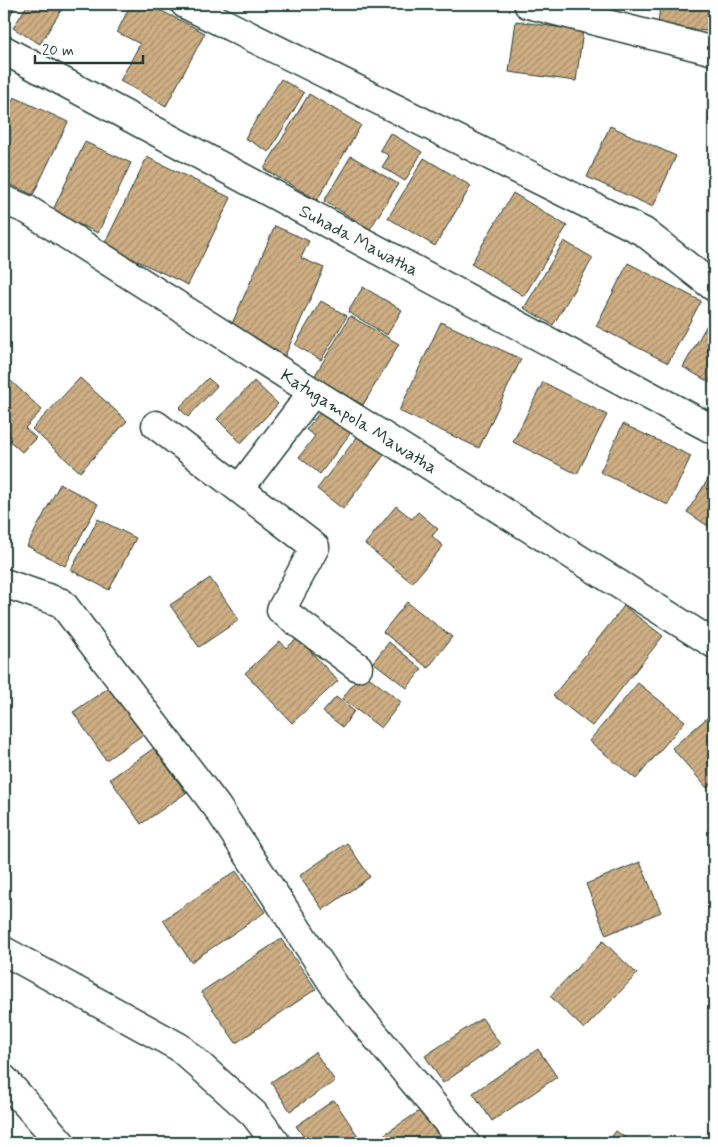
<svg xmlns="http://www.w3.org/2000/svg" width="718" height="1147" font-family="Mynerve,sans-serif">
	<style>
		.building { fill: url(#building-hatch); stroke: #1f3d34 }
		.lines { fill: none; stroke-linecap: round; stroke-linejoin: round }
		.minor-casing { stroke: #1f3d34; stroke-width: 31 }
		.highway-casing { stroke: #1f3d34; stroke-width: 31 }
		.minor { stroke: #fff; stroke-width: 28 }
		.highway { stroke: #fff; stroke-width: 28 }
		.labels { text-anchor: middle; stroke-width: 4.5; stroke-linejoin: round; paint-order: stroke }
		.street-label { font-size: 18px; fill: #1f3d34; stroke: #fff }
	</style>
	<defs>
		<pattern id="building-hatch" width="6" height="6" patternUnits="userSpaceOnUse" patternTransform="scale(1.25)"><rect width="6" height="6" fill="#cfae83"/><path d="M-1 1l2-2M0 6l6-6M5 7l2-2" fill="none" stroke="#a78f6c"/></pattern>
	</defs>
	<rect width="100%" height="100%" fill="#fff"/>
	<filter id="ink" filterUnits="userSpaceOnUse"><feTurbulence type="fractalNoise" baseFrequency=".02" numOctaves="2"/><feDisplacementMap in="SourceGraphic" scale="10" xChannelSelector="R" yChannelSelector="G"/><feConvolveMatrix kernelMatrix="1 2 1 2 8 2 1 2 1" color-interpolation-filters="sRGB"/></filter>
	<g filter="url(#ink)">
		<g class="building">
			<path d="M4,4H16L10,16L4,13Z"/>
			<path d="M28,4H65L40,44L13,28Z"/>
			<path d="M131,4H148L205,33L166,106L120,81L140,44L117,32Z"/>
			<path d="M660,4H714V32L658,25Z"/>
			<path d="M516,21L583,31L576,81L509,72Z"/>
			<path d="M281,79L304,93L269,152L245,138Z"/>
			<path d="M712,90H714V126L708,125Z"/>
			<path d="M309,94L361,125L317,200L264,169Z"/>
			<path d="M14,97L68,122L33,195L4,182V119Z"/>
			<path d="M610,126L676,156L653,207L587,177Z"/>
			<path d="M390,133L422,152L405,181L382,167L389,156L380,150Z"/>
			<path d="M85,142L131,163L98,233L52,212Z"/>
			<path d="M351,156L398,184L370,229L324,201Z"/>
			<path d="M147,157L231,198L188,285L104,245Z"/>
			<path d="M424,158L471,186L435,246L388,218Z"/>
			<path d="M513,193L567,226L524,296L471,264Z"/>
			<path d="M275,226L309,241L301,258L324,268L283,360L227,335Z"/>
			<path d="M564,241L593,258L553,325L524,308Z"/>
			<path d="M628,263L701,301L668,363L596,326Z"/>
			<path d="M363,287L402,310L387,335L348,312Z"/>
			<path d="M321,301L347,316L321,360L295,345Z"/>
			<path d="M350,316L399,344L363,405L314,377Z"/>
			<path d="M712,316L714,317V385L683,367Z"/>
			<path d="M441,322L521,359L479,448L399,411Z"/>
			<path d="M80,378L127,421L80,472L32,429Z"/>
			<path d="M208,378L217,386L188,417L179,408Z"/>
			<path d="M10,380L42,410L25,428L36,438L22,452L4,436V386Z"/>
			<path d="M254,381L278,404L241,443L217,419Z"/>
			<path d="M543,382L607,415L577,474L513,442Z"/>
			<path d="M323,408L352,431L320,474L299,457L315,436L306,430Z"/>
			<path d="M623,424L691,456L668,505L600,472Z"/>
			<path d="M361,432L387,451L343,509L317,489Z"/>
			<path d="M714,470V530L687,512Z"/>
			<path d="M60,484L98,504L65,566L27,546Z"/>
			<path d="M396,506L412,519L418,512L438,529L432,536L443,546L412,583L365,544Z"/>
			<path d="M98,519L136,538L109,590L71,570Z"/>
			<path d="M210,578L239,620L199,647L170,605Z"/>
			<path d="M407,602L452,637L428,668L383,632Z"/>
			<path d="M624,606L663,636L592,726L553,696Z"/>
			<path d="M298,638L338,681L292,723L245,673L280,641L286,648Z"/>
			<path d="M389,642L422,669L407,688L373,662Z"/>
			<path d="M362,672L401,702L381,728L342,699Z"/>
			<path d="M117,682L150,730L106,760L73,712Z"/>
			<path d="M638,683L685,721L636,779L589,741Z"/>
			<path d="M336,697L354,711L343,727L323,712Z"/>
			<path d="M714,712V782L707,788L672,748Z"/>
			<path d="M154,748L186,793L141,824L110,779Z"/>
			<path d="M347,843L370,877L323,910L299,876Z"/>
			<path d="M640,862L661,912L606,935L586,884Z"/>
			<path d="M236,871L265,912L191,962L163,920Z"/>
			<path d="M281,939L316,989L236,1043L201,992Z"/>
			<path d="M603,941L637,974L584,1029L550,996Z"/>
			<path d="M482,1018L500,1044L443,1083L425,1056Z"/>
			<path d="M538,1049L557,1077L492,1121L473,1093Z"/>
			<path d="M315,1052L335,1081L290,1111L271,1082Z"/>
			<path d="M334,1100L362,1142L308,1143L296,1126Z"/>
			<path d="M421,1110L444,1143H382L379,1138Z"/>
			<path d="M616,1131L633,1143H607Z"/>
		</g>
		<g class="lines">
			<g class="minor-casing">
				<g id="minor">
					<path d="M185,4L644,232L714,287"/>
					<path d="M528,4L714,51"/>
					<path d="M4,50L714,430"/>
					<path d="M4,200L28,210L313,392L714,644"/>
					<path d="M156,425L315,547L281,610L358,667"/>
					<path d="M240,488L313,392"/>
					<path d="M4,583L62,603L217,807L338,991L465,1143"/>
					<path d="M4,951L179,1047L254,1114L276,1143"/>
				</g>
			</g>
			<g class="highway-casing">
				<path id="highway" d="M4,1079L61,1143"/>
			</g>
			<use href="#minor" class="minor"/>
			<use href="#highway" class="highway"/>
		</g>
	</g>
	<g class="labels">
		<g class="street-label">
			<text transform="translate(359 240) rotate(28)" y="6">Suhada Mawatha</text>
			<text transform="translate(359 421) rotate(32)" y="6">Katugampola Mawatha</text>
		</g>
	</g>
	<rect width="718" height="1147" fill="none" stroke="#fff" stroke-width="20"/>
	<rect x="10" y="10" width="698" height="1127" fill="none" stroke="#1f3d34" stroke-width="2" filter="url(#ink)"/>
	<path d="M35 55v8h108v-8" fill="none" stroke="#1f3d34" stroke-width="2.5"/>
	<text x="42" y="55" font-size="15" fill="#1f3d34" stroke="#ffffff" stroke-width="4" paint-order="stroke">20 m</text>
</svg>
